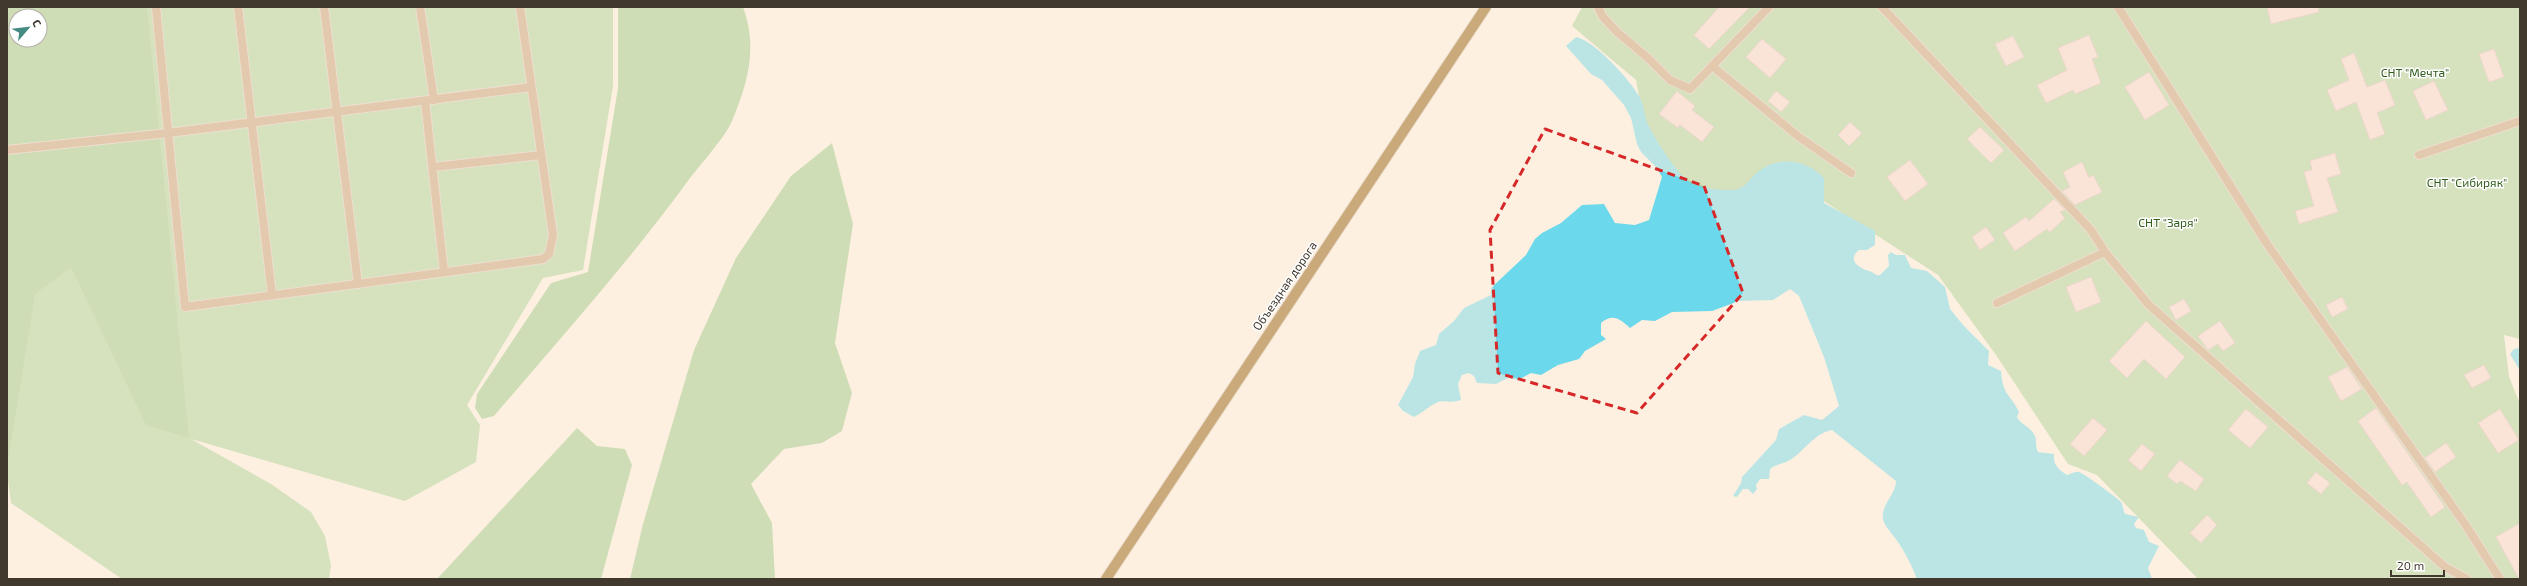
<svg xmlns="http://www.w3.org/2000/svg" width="2527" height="586" font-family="'Exo 2',sans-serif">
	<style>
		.green { fill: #a6ce96; fill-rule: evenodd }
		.forest { fill: #97c684; fill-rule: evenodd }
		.water { fill: #6bd8eb }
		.building { fill: #f6d2cd; stroke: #dbb8b3 }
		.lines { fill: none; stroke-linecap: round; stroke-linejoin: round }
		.service-casing { stroke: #d7cbbc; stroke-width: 10 }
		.primary-casing { stroke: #d7cbbc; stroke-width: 12 }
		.service { stroke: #c49a72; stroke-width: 8 }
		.primary { stroke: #8d5302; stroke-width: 10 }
		.marked { fill: none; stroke: #d62828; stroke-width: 3; stroke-dasharray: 8 5; stroke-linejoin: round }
		.labels { text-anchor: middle; stroke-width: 3; stroke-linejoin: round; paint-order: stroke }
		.park-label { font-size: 12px; fill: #305c1b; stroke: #fff }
		.street-label { font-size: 12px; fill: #41382e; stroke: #fff }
	</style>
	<rect width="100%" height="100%" fill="#fdf0e0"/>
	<g class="green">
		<path d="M7,7H613V86L583,270L543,278L467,405L480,425L476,462L405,501L191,439L271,484L311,512L325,536L331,566L329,579H122L11,503L7,473ZM16,16H40V40H16Z"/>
		<path d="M1582,7H2520V339L2504,335L2509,377L2520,404V579H2198L2097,475L2068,464L1996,355L1938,275L1768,165L1738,200L1680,193L1649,149L1636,80L1572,26Z"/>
	</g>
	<g class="forest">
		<path d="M7,7H147L189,438L146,425L71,267L35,294L7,467ZM16,16H40V40H16Z"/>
		<path d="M618,7H743C758,47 748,83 732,121C725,138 697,168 685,185C626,265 559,340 494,416L482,419L475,408L477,394L551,283L588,272L618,88Z"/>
		<path d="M832,143L853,224L835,343L852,393L842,431L822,443L784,449L751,484L772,523L775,579H630L643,524L694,350L736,258L791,176Z"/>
		<path d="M577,428L597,446L625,449L632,465L601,579H437Z"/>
	</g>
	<g class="water">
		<path d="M1576,37C1594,40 1630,80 1639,96C1644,104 1644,116 1648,125C1656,140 1675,171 1688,181C1696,188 1732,193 1741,188C1748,184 1752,176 1759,171C1779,156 1806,159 1824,178V203L1875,231V245L1867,250H1859C1847,260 1858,268 1869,271C1874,272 1875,276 1880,275L1889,266L1888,255L1891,252L1896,255H1905L1911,268L1927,271L1945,287L1950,309L1963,325L1989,351L1988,365L2001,371C2003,397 2011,394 2019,412L2017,417C2021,425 2030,426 2035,436C2037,441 2035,446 2038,452L2054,454C2053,465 2058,469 2067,475C2071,474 2075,471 2079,472C2082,472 2119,499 2121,502C2123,505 2123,510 2125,514L2139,517L2134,524L2136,528L2144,530L2149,542L2159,546L2148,568L2152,579H1917C1910,562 1903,547 1891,533C1888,529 1884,524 1883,519C1881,504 1896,494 1896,481L1832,430C1813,434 1805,451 1790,460C1783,464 1776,464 1770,469L1769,479H1760L1756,485L1757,489L1753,494L1748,489H1743L1737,497L1733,496L1741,483L1742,477L1776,440L1779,429L1804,415L1822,420L1839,406L1824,357L1799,296L1790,289L1773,300L1739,301L1712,311L1672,312L1655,321L1642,320L1630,328C1620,319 1613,313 1601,323V335L1606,339L1585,351L1579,359L1558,365L1541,375L1531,373L1518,380L1508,378L1496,384L1477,383L1474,376L1469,373L1462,375L1458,384L1461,400C1450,404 1442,399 1436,403C1428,407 1422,413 1414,417L1403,411L1398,405L1413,377L1415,364L1420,351L1436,345L1439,334L1454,321L1464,308L1491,295V288L1526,255L1535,239L1542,233L1561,223L1582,205L1604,204L1615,223L1635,225L1649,220L1662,177L1657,168L1641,152L1637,144L1631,118L1624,105L1602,80L1591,74L1566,46Z"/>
		<path d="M2519,348L2520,349V371L2510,354L2514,349Z"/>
	</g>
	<g class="building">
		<path d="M1719,7H1750L1709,49L1694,35Z"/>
		<path d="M2267,7H2318L2319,12L2271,24Z"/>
		<path d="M2089,35L2098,57L2092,59L2101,83L2075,94L2073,90L2046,103L2037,85L2067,70L2058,48Z"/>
		<path d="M2013,36L2024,57L2006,66L1995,44Z"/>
		<path d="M1762,39L1786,59L1770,78L1746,57Z"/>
		<path d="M2494,49L2504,77L2489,82L2479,54Z"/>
		<path d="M2354,53L2367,87L2385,80L2395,105L2377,113L2385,134L2370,140L2356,102L2336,111L2327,90L2349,80L2341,59Z"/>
		<path d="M2149,72L2169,105L2145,120L2125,87Z"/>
		<path d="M2434,81L2448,110L2426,120L2413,91Z"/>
		<path d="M1677,91L1695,106L1692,110L1714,127L1702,142L1680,125L1678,128L1659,114Z"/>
		<path d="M1776,91L1790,102L1781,112L1768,101Z"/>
		<path d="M1850,122L1862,133L1849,146L1838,135Z"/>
		<path d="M1980,127L2004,150L1991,163L1967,139Z"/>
		<path d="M2335,153L2341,174L2327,178L2338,212L2299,224L2295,211L2314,206L2304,172L2312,170L2310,161Z"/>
		<path d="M1910,160L1928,184L1905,201L1887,177Z"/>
		<path d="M2082,162L2089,178L2093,175L2102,192L2075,205L2062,191L2070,187L2063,172Z"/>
		<path d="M2054,199L2065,210L2060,212L2065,218L2050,232L2047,229L2015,251L2003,233L2026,217L2029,221Z"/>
		<path d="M1986,227L1995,240L1980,250L1972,237Z"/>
		<path d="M2091,277L2101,302L2076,312L2066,287Z"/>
		<path d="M2342,297L2348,309L2332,317L2326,305Z"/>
		<path d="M2184,299L2191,311L2176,320L2169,307Z"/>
		<path d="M2146,321L2185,357L2166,379L2144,359L2127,378L2109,361Z"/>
		<path d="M2220,321L2235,343L2223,351L2218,344L2208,350L2198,336Z"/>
		<path d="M2484,365L2491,378L2472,388L2464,375Z"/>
		<path d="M2347,367L2362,389L2341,401L2328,377Z"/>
		<path d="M2376,408L2445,507L2431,517L2407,482L2402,485L2358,421Z"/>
		<path d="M2246,409L2268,427L2250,448L2228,430Z"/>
		<path d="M2500,409L2519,440L2498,453L2478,423Z"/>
		<path d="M2093,418L2107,430L2084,456L2070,444Z"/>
		<path d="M2446,443L2456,457L2435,472L2425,458Z"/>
		<path d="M2142,444L2155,454L2141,471L2128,460Z"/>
		<path d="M2180,460L2204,479L2196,491L2180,481L2177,484L2167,476Z"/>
		<path d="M2316,472L2330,483L2321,494L2307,483Z"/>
		<path d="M2207,515L2217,525L2201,543L2190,533Z"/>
		<path d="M2520,523V579H2519L2496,537Z"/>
	</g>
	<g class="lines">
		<g class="service-casing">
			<g id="service">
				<path d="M156,7L185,307L543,259L549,254L553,235L520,7"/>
				<path d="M238,7L272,295"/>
				<path d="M324,7L358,284"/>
				<path d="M420,7L434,100"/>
				<path d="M1598,7L1603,17L1617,32L1648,58L1670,80L1690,89L1769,7"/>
				<path d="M1882,7L2091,230L2105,252L2148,304L2445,567L2467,579"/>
				<path d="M2118,7L2267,244L2465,524L2500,579"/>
				<path d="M1712,66L1799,137L1851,173"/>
				<path d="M425,101L444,272"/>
				<path d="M7,150L168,133L531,87"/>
				<path d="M2419,155L2520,121"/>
				<path d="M433,167L541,155"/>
				<path d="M1997,303L2105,252"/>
			</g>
		</g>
		<g class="primary-casing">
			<path id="primary" d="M1106,579L1486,7"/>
		</g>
		<use href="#service" class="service"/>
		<use href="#primary" class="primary"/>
	</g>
	<path d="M0 0H2527V586H0ZM1545,129L1704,186L1743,293L1637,413L1498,373L1490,230Z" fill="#fdf0e0" fill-opacity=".55" fill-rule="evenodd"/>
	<path class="marked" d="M1545,129L1704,186L1743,293L1637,413L1498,373L1490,230Z"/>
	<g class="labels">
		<g class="park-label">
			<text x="2415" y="77">СНТ "Мечта"</text>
			<text x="2467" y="187">СНТ "Сибиряк"</text>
			<text x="2168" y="227">СНТ "Заря"</text>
		</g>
		<g class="street-label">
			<text transform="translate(1285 286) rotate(-56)" y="4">Объездная дорога</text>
		</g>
	</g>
	<rect width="2527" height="586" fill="none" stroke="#41382e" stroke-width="16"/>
	<g transform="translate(28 28) rotate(62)"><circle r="19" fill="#ffffff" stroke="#b3afab"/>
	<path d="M0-3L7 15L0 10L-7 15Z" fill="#448b83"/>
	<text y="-6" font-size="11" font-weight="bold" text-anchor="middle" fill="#41382e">С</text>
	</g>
	<path d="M2391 570v6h53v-6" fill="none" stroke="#41382e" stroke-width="2"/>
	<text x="2397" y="570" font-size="12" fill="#41382e" stroke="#ffffff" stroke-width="3" paint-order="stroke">20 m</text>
</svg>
